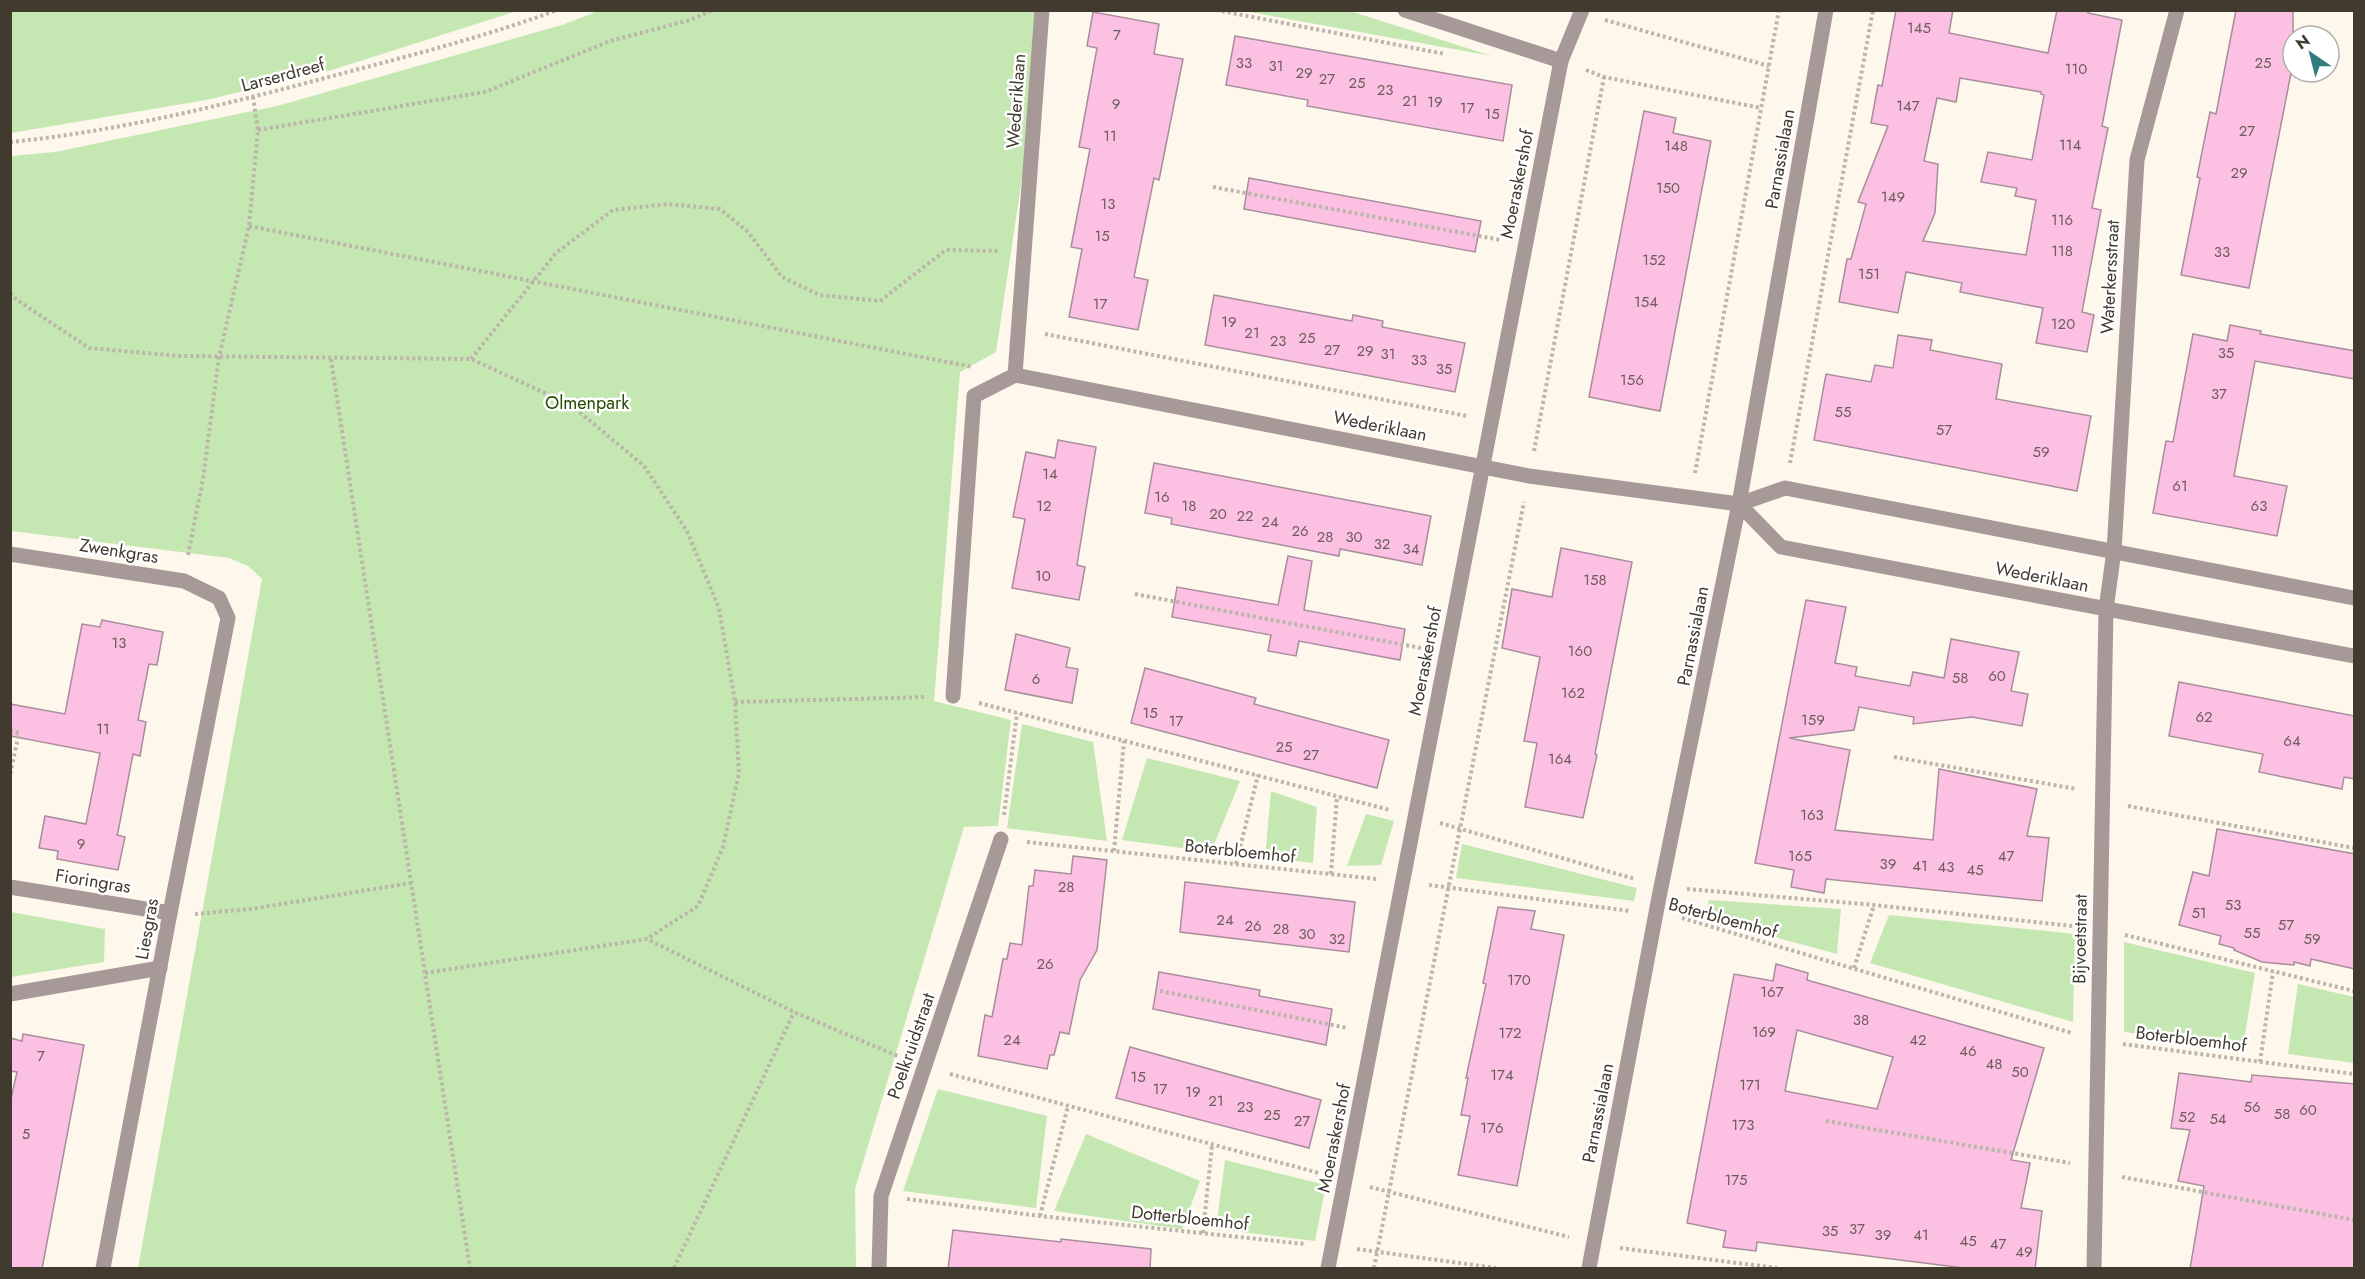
<svg xmlns="http://www.w3.org/2000/svg" width="2365" height="1279" font-family="Jost,sans-serif">
	<style>
		.green { fill: #c5e8b3 }
		.building { fill: #fcc0e3; stroke: #a88d9c; stroke-width: 1.5; fill-rule: evenodd }
		.lines { fill: none; stroke-linecap: round; stroke-linejoin: round }
		.path { stroke: #bbb5aa; stroke-width: 4; stroke-dasharray: 3 3; stroke-linecap: butt }
		.minor { stroke: #a79997; stroke-width: 15 }
		.labels { text-anchor: middle; stroke-width: 5; stroke-linejoin: round; paint-order: stroke }
		.number-label { font-size: 15px; fill: #6f5c5c }
		.street-label { font-size: 18px; fill: #403a2f; stroke: #fff }
		.park-label { font-size: 18px; fill: #244d00; stroke: #fff }
	</style>
	<rect width="100%" height="100%" fill="#fdf7ec"/>
	<g class="green">
		<path d="M11,10H517V11L332,70L206,100L11,133Z"/>
		<path d="M598,11H1047L996,352L960,372L934,701L1011,720L998,826L964,827L855,1189L856,1268H138L262,579L248,566L229,558L11,531V156L55,152L277,106L562,25Z"/>
		<path d="M1244,11H1350L1492,56Z"/>
		<path d="M1022,724L1093,742L1107,841L1007,828Z"/>
		<path d="M1147,758L1240,781L1211,852L1122,840Z"/>
		<path d="M1271,791L1317,807L1313,863L1265,857Z"/>
		<path d="M1366,814L1394,821L1381,865L1347,866Z"/>
		<path d="M1462,844L1637,888L1634,901L1456,878Z"/>
		<path d="M1709,900L1841,909L1837,954L1705,918Z"/>
		<path d="M11,912L105,929L104,962L11,977Z"/>
		<path d="M1889,915L2075,934L2073,1022L1870,963Z"/>
		<path d="M2124,942L2255,973L2243,1047L2124,1032Z"/>
		<path d="M2298,984L2354,997V1063L2288,1054Z"/>
		<path d="M938,1089L1047,1116L1036,1208L903,1191Z"/>
		<path d="M1086,1134L1200,1181L1182,1229L1054,1211Z"/>
		<path d="M1225,1160L1326,1185L1315,1241L1216,1229Z"/>
	</g>
	<g class="building">
		<path d="M1896,10H1953L1949,33L2048,53L2057,10H2089L2088,13L2122,20L2102,126L2108,128L2092,208L2101,210L2082,312L2094,315L2087,352L2036,343L2043,308L1960,292L1962,283L1906,272L1898,313L1839,302L1847,259H1851L1866,204L1858,202L1888,126L1871,123L1878,85L1882,86ZM1960,78L2041,92V94L2044,95L2032,160L1988,152L1981,182L2017,188L2015,196L2036,200L2026,255L1923,241L1935,213L1938,164L1924,161L1937,98L1956,102Z"/>
		<path d="M2236,10H2293V63L2249,288L2181,275L2200,178L2197,177L2210,112L2216,114Z"/>
		<path d="M1093,12L1159,24L1154,54L1183,59L1159,180L1154,178L1134,277L1148,280L1138,330L1069,317L1082,249L1071,247L1090,149L1079,147L1097,48L1087,46Z"/>
		<path d="M1235,36L1512,85L1503,141L1307,106L1308,100L1226,85Z"/>
		<path d="M1644,111L1676,118L1673,133L1711,141L1660,411L1589,397Z"/>
		<path d="M1249,178L1481,221L1475,252L1244,209Z"/>
		<path d="M1214,295L1352,321L1353,315L1383,321L1382,327L1465,343L1455,392L1205,345Z"/>
		<path d="M2230,325L2261,331L2260,334L2355,351V379L2255,361L2234,476L2287,486L2277,536L2153,513L2166,441L2173,442L2193,334L2227,341Z"/>
		<path d="M1898,335L1932,340L1930,350L2002,364L1996,399L2091,416L2077,491L1814,440L1826,374L1871,382L1875,365L1893,368Z"/>
		<path d="M1058,440L1096,447L1077,565L1085,567L1079,600L1012,588L1025,519L1013,517L1026,452L1055,458Z"/>
		<path d="M1154,463L1431,516L1422,565L1340,549L1339,556L1171,524L1172,518L1145,513Z"/>
		<path d="M1561,548L1632,562L1595,754L1597,755L1583,818L1525,807L1537,743L1524,741L1540,657L1502,648L1512,589L1552,597Z"/>
		<path d="M1288,556L1312,561L1304,610L1405,629L1400,660L1299,641L1296,656L1268,651L1271,635L1172,617L1177,587L1278,605Z"/>
		<path d="M1806,600L1846,607L1835,663L1857,667L1855,676L1910,686L1913,672L1944,678L1951,639L2019,652L2011,691L2028,694L2022,726L1972,717L1913,724L1914,717L1859,707L1854,730L1789,738L1850,750L1835,830L1933,840L1939,769L2037,789L2027,836L2049,838L2042,901L1826,879L1824,893L1791,887L1794,870L1755,863Z"/>
		<path d="M102,620L163,632L157,665L149,664L138,720L146,722L140,756L133,754L118,832L117,835L125,837L118,870L57,859L58,851L39,848L45,816L86,824L100,753L10,736V704L65,714L82,624L100,627Z"/>
		<path d="M1016,634L1070,648L1066,667L1078,669L1072,703L1005,690Z"/>
		<path d="M1145,668L1256,698L1254,704L1389,740L1377,788L1131,723Z"/>
		<path d="M2179,682L2355,716V779L2344,777L2342,789L2259,772L2263,754L2169,736Z"/>
		<path d="M2217,829L2355,854V969L2311,959L2310,966L2294,962V965L2262,962L2234,950V948L2219,944L2221,936L2179,925L2193,872L2209,876Z"/>
		<path d="M1073,856L1107,860L1097,950L1080,980L1069,1034L1060,1032L1054,1055H1050L1047,1069L978,1056L985,1015L992,1017L1003,959H1007L1010,943L1022,945L1029,886H1033L1035,870L1071,874Z"/>
		<path d="M1185,882L1355,902L1349,952L1180,932Z"/>
		<path d="M1498,907L1535,911L1531,929L1564,935L1517,1186L1458,1175L1470,1116L1461,1115L1468,1078H1466L1486,984L1483,983Z"/>
		<path d="M1776,964L1808,973L1807,980L2044,1048L2011,1160L2030,1163L2021,1208L2042,1211L2035,1269H1972L1757,1242L1756,1251L1723,1247L1726,1231L1687,1223L1734,974L1773,981ZM1797,1030L1893,1057L1877,1109L1785,1091Z"/>
		<path d="M1159,972L1260,990L1259,996L1332,1009L1326,1045L1153,1009Z"/>
		<path d="M23,1034L84,1045L42,1269H10V1103L17,1072L10,1071V1038L22,1041Z"/>
		<path d="M1130,1047L1321,1100L1309,1148L1116,1098Z"/>
		<path d="M2179,1073L2251,1082L2252,1075L2355,1084V1269H2190L2204,1186L2178,1181L2190,1130L2171,1128Z"/>
		<path d="M953,1230L1061,1242V1239L1151,1249L1150,1269H948Z"/>
	</g>
	<g class="lines">
		<g class="path">
			<path d="M1216,10L1445,54"/>
			<path d="M1605,20L1769,66"/>
			<path d="M1586,70L1604,77L1761,108"/>
			<path d="M258,130L485,92L610,41L690,20L713,10"/>
			<path d="M10,142C123,131 235,102 344,73C416,54 487,36 557,10"/>
			<path d="M1213,187L1501,240"/>
			<path d="M249,226L973,367"/>
			<path d="M10,293L17,300L89,348L179,356L471,359L571,405L644,466L687,531L719,608L735,702L739,773L723,847L698,906L648,938"/>
			<path d="M1045,334L1467,416"/>
			<path d="M331,359L470,1268"/>
			<path d="M471,359L556,253L613,210L668,204L720,209L748,232L782,277L819,295L880,301L946,250L1000,251"/>
			<path d="M1534,451L1604,77"/>
			<path d="M1790,463L1873,10"/>
			<path d="M1695,473L1779,10"/>
			<path d="M188,555L203,479L219,357L249,226L258,130L253,97"/>
			<path d="M1135,594L1421,648"/>
			<path d="M735,702L927,697"/>
			<path d="M979,703L1390,810"/>
			<path d="M10,731L19,733L10,775"/>
			<path d="M1894,757L2077,789"/>
			<path d="M2128,806L2354,848"/>
			<path d="M1004,815L1017,713"/>
			<path d="M1440,823L1635,879"/>
			<path d="M1027,842L1377,879"/>
			<path d="M1114,851L1124,741"/>
			<path d="M1236,864L1258,775"/>
			<path d="M1331,874L1337,796"/>
			<path d="M1429,885L1630,911"/>
			<path d="M1687,889L1874,905L2073,926"/>
			<path d="M195,914L251,909L411,883"/>
			<path d="M1682,918L2072,1033"/>
			<path d="M2125,935L2354,991"/>
			<path d="M1854,968L1874,905"/>
			<path d="M425,973L647,939L794,1012L900,1057"/>
			<path d="M1160,991L1348,1028"/>
			<path d="M2123,1044L2354,1074"/>
			<path d="M2260,1062L2273,972"/>
			<path d="M950,1074L1319,1173"/>
			<path d="M1826,1121L2070,1163"/>
			<path d="M2122,1177L2354,1220"/>
			<path d="M1370,1187L1569,1237"/>
			<path d="M907,1199L1040,1216L1305,1244"/>
			<path d="M1040,1216L1068,1106"/>
			<path d="M1203,1233L1212,1145"/>
			<path d="M1620,1248L1777,1268"/>
			<path d="M1357,1249L1496,1268"/>
			<path d="M674,1268L794,1012"/>
			<path d="M1374,1268L1524,502"/>
		</g>
		<g class="minor">
			<path d="M1405,10L1561,61"/>
			<path d="M1015,375L1529,476L1739,504L1785,488L2354,598"/>
			<path d="M1739,504L1781,547L2354,656"/>
			<path d="M10,554L184,581L219,598L228,618L170,913L103,1268"/>
			<path d="M953,696L974,396L1015,375L1042,10"/>
			<path d="M10,887L170,913"/>
			<path d="M10,994L160,968"/>
			<path d="M879,1268L881,1196L1001,839"/>
			<path d="M1328,1268L1561,61L1582,10"/>
			<path d="M1589,1268L1659,897L1739,504L1826,10"/>
			<path d="M2094,1268L2106,609L2114,551L2137,160L2177,10"/>
		</g>
	</g>
	<g class="labels">
		<g class="number-label">
			<text x="1919" y="33">145</text>
			<text x="1117" y="40">7</text>
			<text x="1244" y="68">33</text>
			<text x="2263" y="68">25</text>
			<text x="1276" y="71">31</text>
			<text x="2076" y="74">110</text>
			<text x="1304" y="78">29</text>
			<text x="1327" y="84">27</text>
			<text x="1357" y="88">25</text>
			<text x="1385" y="95">23</text>
			<text x="1410" y="106">21</text>
			<text x="1435" y="107">19</text>
			<text x="1116" y="109">9</text>
			<text x="1908" y="111">147</text>
			<text x="1467" y="113">17</text>
			<text x="1492" y="119">15</text>
			<text x="2247" y="136">27</text>
			<text x="1110" y="141">11</text>
			<text x="2070" y="150">114</text>
			<text x="1676" y="151">148</text>
			<text x="2239" y="178">29</text>
			<text x="1668" y="193">150</text>
			<text x="1893" y="202">149</text>
			<text x="1108" y="209">13</text>
			<text x="2062" y="225">116</text>
			<text x="1102" y="241">15</text>
			<text x="2062" y="256">118</text>
			<text x="2222" y="257">33</text>
			<text x="1654" y="265">152</text>
			<text x="1869" y="279">151</text>
			<text x="1646" y="307">154</text>
			<text x="1100" y="309">17</text>
			<text x="1229" y="327">19</text>
			<text x="2063" y="329">120</text>
			<text x="1252" y="338">21</text>
			<text x="1307" y="343">25</text>
			<text x="1278" y="346">23</text>
			<text x="1332" y="355">27</text>
			<text x="1365" y="356">29</text>
			<text x="2226" y="358">35</text>
			<text x="1388" y="359">31</text>
			<text x="1419" y="365">33</text>
			<text x="1444" y="374">35</text>
			<text x="1632" y="385">156</text>
			<text x="2219" y="399">37</text>
			<text x="1843" y="417">55</text>
			<text x="1944" y="435">57</text>
			<text x="2041" y="457">59</text>
			<text x="1050" y="479">14</text>
			<text x="2180" y="491">61</text>
			<text x="1162" y="502">16</text>
			<text x="1044" y="511">12</text>
			<text x="1189" y="511">18</text>
			<text x="2259" y="511">63</text>
			<text x="1218" y="519">20</text>
			<text x="1245" y="521">22</text>
			<text x="1270" y="527">24</text>
			<text x="1300" y="536">26</text>
			<text x="1325" y="542">28</text>
			<text x="1354" y="542">30</text>
			<text x="1382" y="549">32</text>
			<text x="1411" y="554">34</text>
			<text x="1043" y="581">10</text>
			<text x="1595" y="585">158</text>
			<text x="119" y="648">13</text>
			<text x="1580" y="656">160</text>
			<text x="1997" y="681">60</text>
			<text x="1960" y="683">58</text>
			<text x="1036" y="684">6</text>
			<text x="1573" y="698">162</text>
			<text x="1150" y="718">15</text>
			<text x="2204" y="722">62</text>
			<text x="1813" y="725">159</text>
			<text x="1176" y="726">17</text>
			<text x="103" y="734">11</text>
			<text x="2292" y="746">64</text>
			<text x="1284" y="752">25</text>
			<text x="1311" y="760">27</text>
			<text x="1560" y="764">164</text>
			<text x="1812" y="820">163</text>
			<text x="81" y="849">9</text>
			<text x="1800" y="861">165</text>
			<text x="2006" y="861">47</text>
			<text x="1888" y="869">39</text>
			<text x="1920" y="871">41</text>
			<text x="1946" y="872">43</text>
			<text x="1975" y="875">45</text>
			<text x="1066" y="892">28</text>
			<text x="2233" y="910">53</text>
			<text x="2199" y="918">51</text>
			<text x="1225" y="925">24</text>
			<text x="2286" y="930">57</text>
			<text x="1253" y="931">26</text>
			<text x="1281" y="934">28</text>
			<text x="2252" y="938">55</text>
			<text x="1307" y="939">30</text>
			<text x="1337" y="944">32</text>
			<text x="2312" y="944">59</text>
			<text x="1045" y="969">26</text>
			<text x="1519" y="985">170</text>
			<text x="1772" y="997">167</text>
			<text x="1861" y="1025">38</text>
			<text x="1764" y="1037">169</text>
			<text x="1510" y="1038">172</text>
			<text x="1012" y="1045">24</text>
			<text x="1918" y="1045">42</text>
			<text x="1968" y="1056">46</text>
			<text x="41" y="1061">7</text>
			<text x="1994" y="1069">48</text>
			<text x="2020" y="1077">50</text>
			<text x="1502" y="1080">174</text>
			<text x="1138" y="1082">15</text>
			<text x="1750" y="1090">171</text>
			<text x="1160" y="1094">17</text>
			<text x="1193" y="1097">19</text>
			<text x="1216" y="1106">21</text>
			<text x="1245" y="1112">23</text>
			<text x="2252" y="1112">56</text>
			<text x="2308" y="1115">60</text>
			<text x="2282" y="1119">58</text>
			<text x="1272" y="1120">25</text>
			<text x="2187" y="1122">52</text>
			<text x="2218" y="1124">54</text>
			<text x="1302" y="1126">27</text>
			<text x="1743" y="1130">173</text>
			<text x="1492" y="1133">176</text>
			<text x="26" y="1139">5</text>
			<text x="1736" y="1185">175</text>
			<text x="1857" y="1234">37</text>
			<text x="1830" y="1236">35</text>
			<text x="1883" y="1240">39</text>
			<text x="1921" y="1240">41</text>
			<text x="1968" y="1246">45</text>
			<text x="1998" y="1249">47</text>
			<text x="2024" y="1257">49</text>
		</g>
		<g class="street-label">
			<text transform="translate(283 75) rotate(-15)" y="6">Larserdreef</text>
			<text transform="translate(1016 101) rotate(-86)" y="6">Wederiklaan</text>
			<text transform="translate(1780 159) rotate(-80)" y="6">Parnassialaan</text>
			<text transform="translate(1517 184) rotate(-79)" y="6">Moeraskershof</text>
			<text transform="translate(2110 277) rotate(-87)" y="6">Waterkersstraat</text>
			<text transform="translate(1380 426) rotate(11)" y="6">Wederiklaan</text>
			<text transform="translate(119 551) rotate(9)" y="6">Zwenkgras</text>
			<text transform="translate(2042 577) rotate(11)" y="6">Wederiklaan</text>
			<text transform="translate(1693 636) rotate(-79)" y="6">Parnassialaan</text>
			<text transform="translate(1425 661) rotate(-79)" y="6">Moeraskershof</text>
			<text transform="translate(1240 851) rotate(6)" y="6">Boterbloemhof</text>
			<text transform="translate(93 881) rotate(9)" y="6">Fioringras</text>
			<text transform="translate(1723 918) rotate(15)" y="6">Boterbloemhof</text>
			<text transform="translate(147 929) rotate(-80)" y="6">Liesgras</text>
			<text transform="translate(2080 939) rotate(-89)" y="6">Bijvoetstraat</text>
			<text transform="translate(2191 1039) rotate(7)" y="6">Boterbloemhof</text>
			<text transform="translate(911 1046) rotate(-71)" y="6">Poelkruidstraat</text>
			<text transform="translate(1598 1113) rotate(-79)" y="6">Parnassialaan</text>
			<text transform="translate(1334 1138) rotate(-79)" y="6">Moeraskershof</text>
			<text transform="translate(1190 1218) rotate(6)" y="6">Dotterbloemhof</text>
		</g>
		<g class="park-label">
			<text x="587" y="409">Olmenpark</text>
		</g>
	</g>
	<rect width="2365" height="1279" fill="none" stroke="#403a2f" stroke-width="24"/>
	<g transform="translate(2311 54) rotate(325)"><circle r="28" fill="#ffffff" stroke="#b3b0ac" stroke-width="1.5"/>
	<path d="M0-4.5L10 22L0 15L-10 22Z" fill="#327b80"/>
	<text y="-9" font-size="16" font-weight="bold" text-anchor="middle" fill="#403a2f">N</text>
	</g>
</svg>
